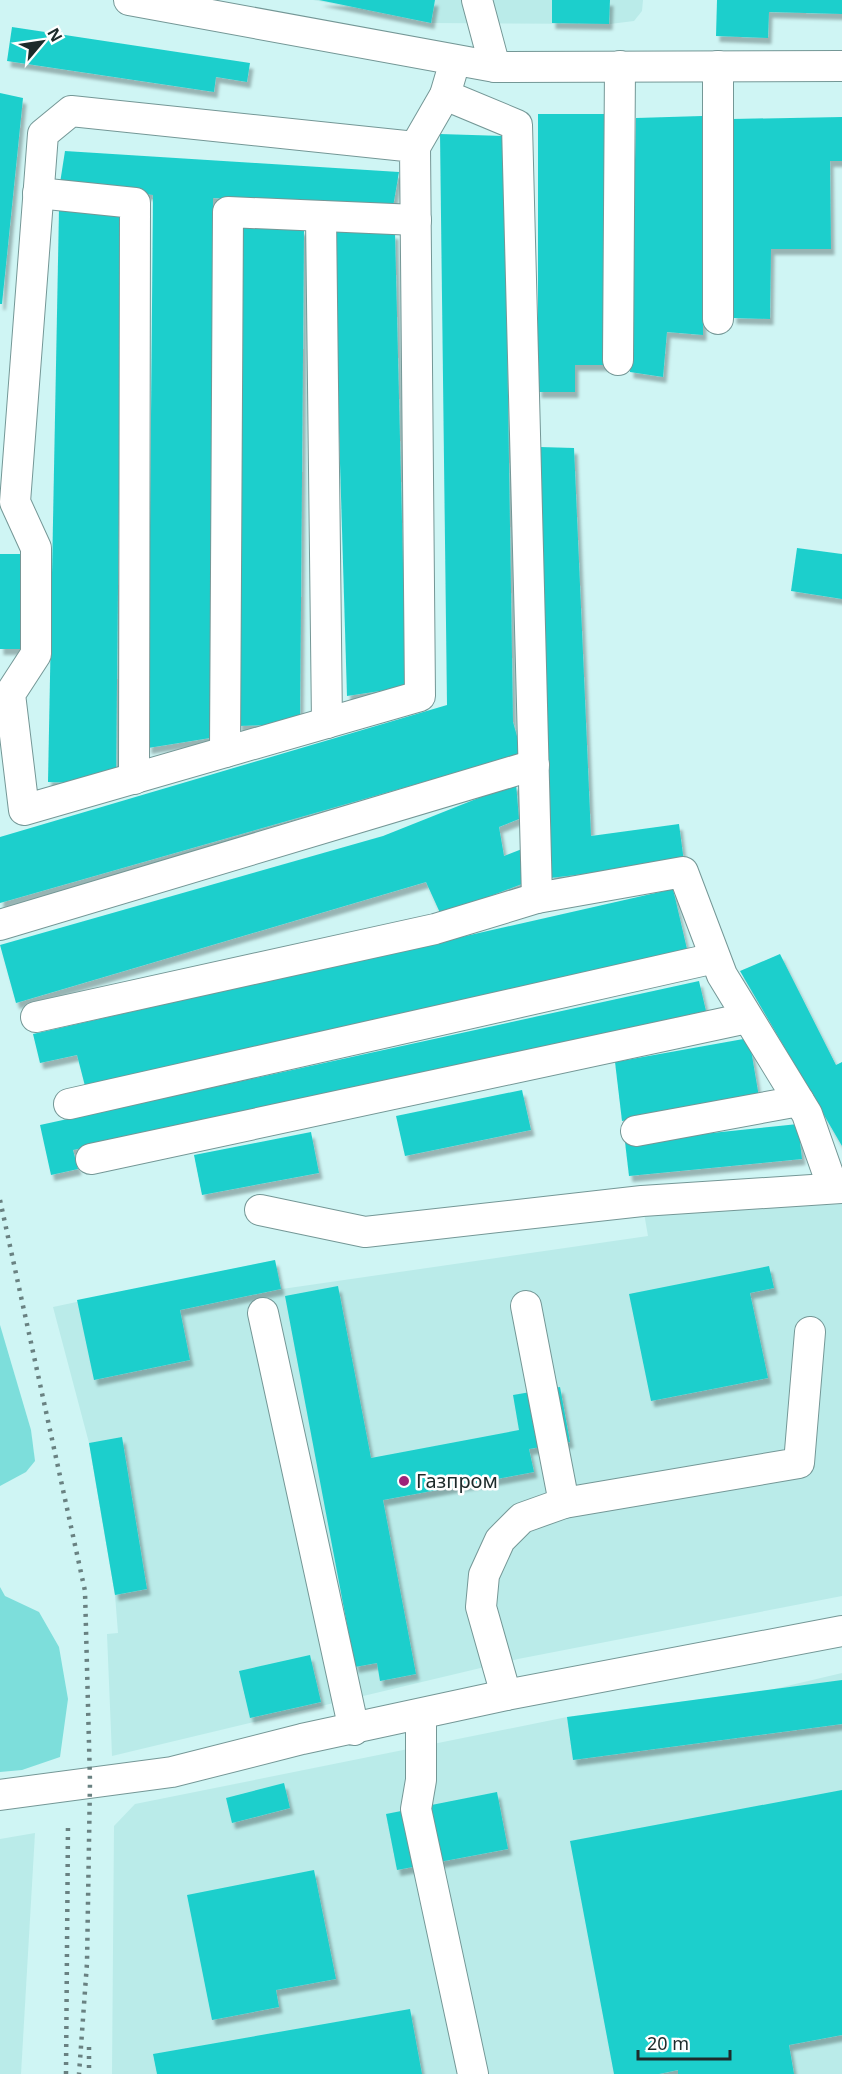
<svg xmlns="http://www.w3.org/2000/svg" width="842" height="2074" font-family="'Noto Sans',sans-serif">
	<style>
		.built { fill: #baebe9 }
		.green { fill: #7ddedb }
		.building { fill: #1ecfcc; filter: url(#shadow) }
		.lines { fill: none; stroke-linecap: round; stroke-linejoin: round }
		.minor-casing { stroke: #749796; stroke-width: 32 }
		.minor { stroke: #fff; stroke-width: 30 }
		.rail { stroke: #698181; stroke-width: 4.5; stroke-dasharray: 3 6; stroke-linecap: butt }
		.poi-dot { fill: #9e2279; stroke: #fff; stroke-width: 2 }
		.labels { text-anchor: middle; stroke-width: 5; stroke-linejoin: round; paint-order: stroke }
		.poi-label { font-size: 20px; fill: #1d2b2b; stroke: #fff; text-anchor: start }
	</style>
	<defs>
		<filter id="shadow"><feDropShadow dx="3.5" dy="6" stdDeviation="1.5" flood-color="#0004"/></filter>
	</defs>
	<rect width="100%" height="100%" fill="#cff5f4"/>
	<g class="built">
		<path d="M313,0H643L642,11L634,21L610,24L431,23Z"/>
		<path d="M842,1204V1596L518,1659L112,1756L107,1634L118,1633L115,1595L89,1443L53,1307L275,1260L282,1289L648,1236L644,1213Z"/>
		<path d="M842,1673V2074H112L114,1826L135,1804L567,1717L770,1690Z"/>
		<path d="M35,1833L21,2074H0V1839Z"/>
	</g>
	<g class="green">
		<path d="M0,1325L31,1430L35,1461L26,1472L0,1486Z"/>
		<path d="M0,1587L5,1596L39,1612L59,1647L68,1699L60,1757L22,1770L0,1772Z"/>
	</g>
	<g class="building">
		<path d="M319,0H435L431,23Z"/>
		<path d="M552,0H610L609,24L552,23Z"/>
		<path d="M717,0H842V14L769,12L768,38L716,36Z"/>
		<path d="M12,27L250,63L247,82L216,77L214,92L7,61Z"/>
		<path d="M0,93L23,98L2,304H0Z"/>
		<path d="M538,114H606V365H575V392H538Z"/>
		<path d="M702,116L703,335L667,332L663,377L630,372L636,118Z"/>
		<path d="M842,117V161H830L831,249H771L770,319L733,318L732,119Z"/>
		<path d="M440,134L504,136L513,722L522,754L0,903V837L447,705Z"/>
		<path d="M65,151L399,172L393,207L213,198L210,738L148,748L153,195L60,183Z"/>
		<path d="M59,209L122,210L116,776L81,783L48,782Z"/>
		<path d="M243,226L304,229L300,724L238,726Z"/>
		<path d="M333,230L395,233L406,687L347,696Z"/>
		<path d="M540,447L574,448L591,836L679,824L684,862L550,878Z"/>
		<path d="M797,548L842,554V599L791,591Z"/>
		<path d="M0,554H24L22,649H0Z"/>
		<path d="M516,783L519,819L499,827L504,856L522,849L527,882L441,915L426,882L16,1003L0,945L383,836Z"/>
		<path d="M673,889L687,949L85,1086L77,1055L40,1063L33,1034Z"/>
		<path d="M780,954L836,1065L842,1062V1146L740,971Z"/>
		<path d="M699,981L706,1011L73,1150L78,1169L51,1175L40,1125Z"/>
		<path d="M749,1038L759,1097L622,1121L615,1062Z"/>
		<path d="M522,1090L531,1130L405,1156L396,1116Z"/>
		<path d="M798,1124L802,1159L629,1176L625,1142Z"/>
		<path d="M311,1132L319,1173L202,1195L194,1155Z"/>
		<path d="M275,1260L281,1289L180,1310L190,1360L94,1380L77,1300Z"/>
		<path d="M769,1266L774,1288L750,1293L768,1378L651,1401L629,1294Z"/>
		<path d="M338,1286L371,1458L519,1430L513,1395L560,1387L570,1442L529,1449L534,1472L383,1500L416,1674L380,1681L377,1663L355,1667L285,1296Z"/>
		<path d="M122,1437L147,1589L115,1595L89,1443Z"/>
		<path d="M310,1655L321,1702L250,1718L239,1671Z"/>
		<path d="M842,1680V1724L573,1760L567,1717Z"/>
		<path d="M284,1783L290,1808L232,1823L226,1798Z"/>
		<path d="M842,1790V2035L789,2045L794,2074H678V2070L659,2074H614L570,1841Z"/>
		<path d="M497,1792L508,1849L397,1870L386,1814Z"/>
		<path d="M314,1870L336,1979L276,1990L279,2007L212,2020L187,1895Z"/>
		<path d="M410,2009L422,2074H157L153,2054Z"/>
	</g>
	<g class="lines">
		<g class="minor-casing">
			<g id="minor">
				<path d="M129,0L495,67L842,66"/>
				<path d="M477,0L495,67"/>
				<path d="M718,66V319"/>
				<path d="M445,95L517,125L537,898L683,872L722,975L807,1114L833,1188"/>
				<path d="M415,147L71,111L43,134L15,502L36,548V654L10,694L24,810L420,696L415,147L445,95L455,61"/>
				<path d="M38,193L135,203L134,779"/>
				<path d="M321,216L327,723"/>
				<path d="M618,360L620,66"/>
				<path d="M225,752L228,212L416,220"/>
				<path d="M0,925L534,765"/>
				<path d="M36,1017L435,929L537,898"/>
				<path d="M69,1104L715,958"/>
				<path d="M636,1131L799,1101"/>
				<path d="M91,1159L747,1018"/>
				<path d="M260,1210L365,1232L642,1201L842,1188"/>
				<path d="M526,1306L564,1503"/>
				<path d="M263,1313L354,1730"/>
				<path d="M506,1695L481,1607L484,1575L500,1540L522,1518L564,1503L799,1463L810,1332"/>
				<path d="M421,1714V1780L416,1809L473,2074"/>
				<path d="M0,1795L172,1772L302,1739L506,1695L842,1631"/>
			</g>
		</g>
		<use href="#minor" class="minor"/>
		<g class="rail">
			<path d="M0,1200L85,1591L90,1782L87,1963L79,2074"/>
			<path d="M89,2047V2074"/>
			<path d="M66,2074L68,1824"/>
		</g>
	</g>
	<circle class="poi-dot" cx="404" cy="1481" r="6"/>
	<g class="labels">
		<g class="poi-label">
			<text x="416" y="1488">Газпром</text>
		</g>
	</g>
	<g transform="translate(42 42) rotate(61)" stroke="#ffffff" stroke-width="4.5" paint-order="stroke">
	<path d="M0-4.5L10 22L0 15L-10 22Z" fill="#1d2b2b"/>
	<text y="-9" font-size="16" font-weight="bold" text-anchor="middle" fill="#1d2b2b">N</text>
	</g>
	<path d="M638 2050v9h92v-9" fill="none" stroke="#1d2b2b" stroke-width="3"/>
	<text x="647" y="2050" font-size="18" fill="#1d2b2b" stroke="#ffffff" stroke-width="4.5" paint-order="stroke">20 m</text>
</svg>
